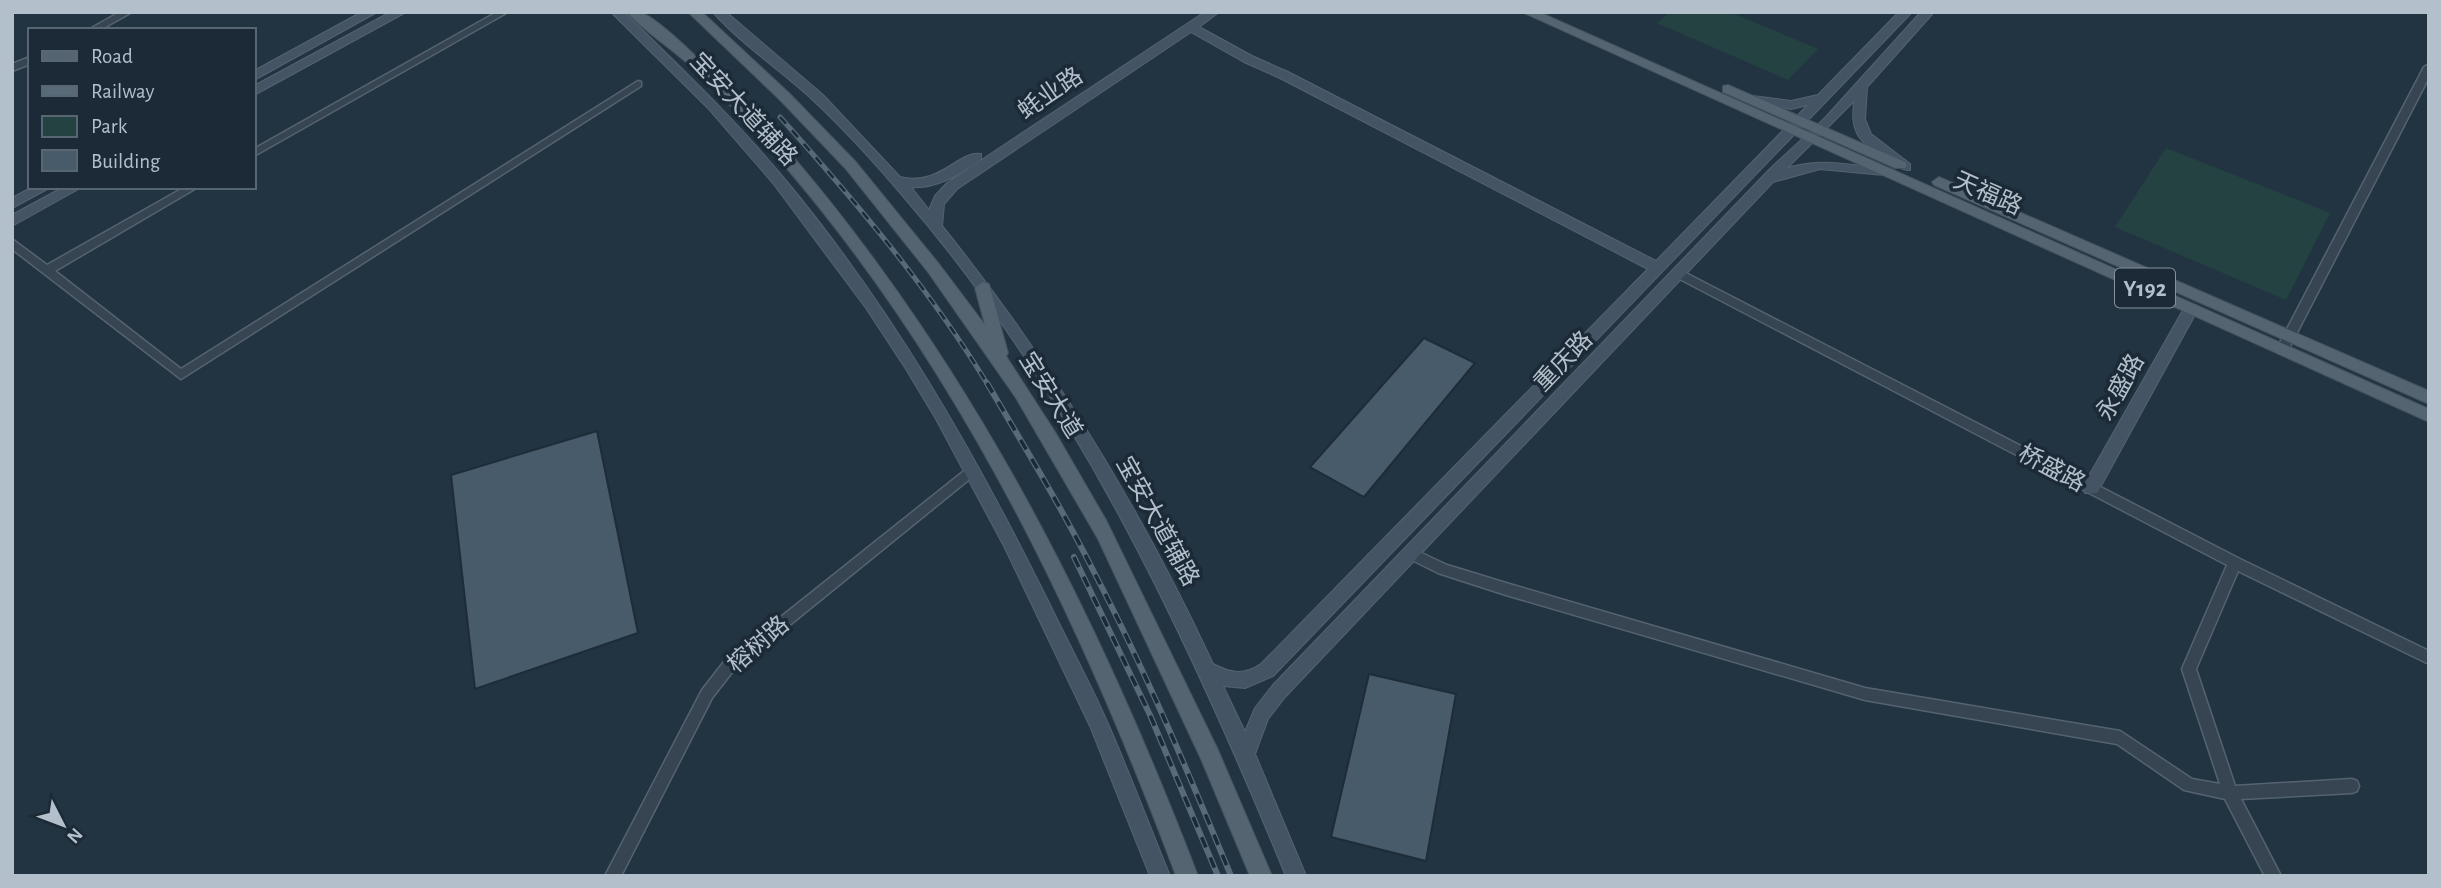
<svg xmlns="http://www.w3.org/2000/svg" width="2441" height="888" font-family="'Alegreya Sans','Noto Sans SC',sans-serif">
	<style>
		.green { fill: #244242 }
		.building { fill: #485b6b; stroke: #1d2c38; stroke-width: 2 }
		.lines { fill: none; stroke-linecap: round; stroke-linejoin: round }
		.street-casing { stroke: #54636f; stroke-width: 3 }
		.secondary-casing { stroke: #54636f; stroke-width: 2 }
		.primary-casing { stroke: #43515d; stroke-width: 2 }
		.street { fill: #364551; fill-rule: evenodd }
		.secondary { fill: #445464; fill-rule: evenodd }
		.primary { fill: #546471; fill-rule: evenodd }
		.rail-far1-casing { stroke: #586a78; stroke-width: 5 }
		.rail-casing { stroke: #586a78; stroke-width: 6 }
		.rail-far1 { stroke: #1b2a36; stroke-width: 2.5; stroke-dasharray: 9; stroke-linecap: butt }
		.rail { stroke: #1b2a36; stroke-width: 3.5; stroke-dasharray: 11; stroke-linecap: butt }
		.labels { text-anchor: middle; stroke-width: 7; stroke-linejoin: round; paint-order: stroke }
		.shield { fill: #1b2a36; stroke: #85939f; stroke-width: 2 }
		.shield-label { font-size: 23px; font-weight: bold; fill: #b3c0cc }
		.street-label { font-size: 24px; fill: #b3c0cc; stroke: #1b2a36 }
	</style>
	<rect width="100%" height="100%" fill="#223441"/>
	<g class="green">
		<path d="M1670,12H1730L1818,49L1788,80L1657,23Z"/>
		<path d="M2166,148L2330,213L2286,300L2115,227Z"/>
	</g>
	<g class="building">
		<path d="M1424,338L1475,363L1364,497L1310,467Z"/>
		<path d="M597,431L638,633L475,689L451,475Z"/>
		<path d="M1369,674L1456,694L1426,861L1331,837Z"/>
	</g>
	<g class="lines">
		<g class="street-casing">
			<g id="street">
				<path d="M120,12H132L100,30H88Z"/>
				<path d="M497,12H508L254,156V149Z"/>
				<path d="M30,57V64L12,71V64Z"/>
				<path d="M2429,64V77L2288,350L2282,354L2278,353L2276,350L2424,67Z"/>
				<path d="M638,81L641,82V86L181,379L12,249V239L47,265L185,187H198L55,271L181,369Z"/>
				<path d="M1678,269L2240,559L2429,651V664L2238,571L2196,669L2235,786L2352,779L2357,781L2359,786L2357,791L2352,793L2241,799L2281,876H2265L2225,799L2184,790L2117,744L1865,700L1506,595L1438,573L1406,557L1404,553L1406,549L1411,548L1447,565L1506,583L1865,688L2120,731L2192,779L2220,784L2182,669L2227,565L1674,276L1672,273L1674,270Z"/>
				<path d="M973,465L977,467L979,470L977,473L733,671L712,698L621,876H605L702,690L723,663L969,467Z"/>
			</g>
		</g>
		<g class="secondary-casing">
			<g id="secondary">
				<path d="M362,12H377L254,80V71Z"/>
				<path d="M391,12H406L254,95V86Z"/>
				<path d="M611,12H624C678,65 733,117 782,176C891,306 975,453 1050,605C1069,645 1091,684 1108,724C1130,774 1149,825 1170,876H1150L1090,726L1004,546L936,419L906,369L866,308L773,183L709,109Z"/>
				<path d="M713,12H726L823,95L900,177C940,187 959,150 981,154V160C959,174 937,189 911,187L929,210L935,196L947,183L1205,12H1219L1199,27L1252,56L1288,72L1656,261L1808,105L1791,109L1745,101V95L1791,101L1818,95L1899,12H1912L1273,676L1245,688L1223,686L1245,732L1255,708L1273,685L1770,169L1825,118L1921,12H1934L1867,87L1865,119L1871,134L1910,164V170C1900,172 1864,145 1858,135C1852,124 1853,114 1854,101L1787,168C1825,157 1852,166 1889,169L1894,170V176L1820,169L1773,182L1285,697L1268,719L1255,754L1306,876H1286C1187,635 1075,395 903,196C875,163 844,129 813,100C781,70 742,45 713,12ZM1191,32L1244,62L1280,78L1648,269L1261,664C1243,676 1230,673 1213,664C1140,507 1050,360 942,226L944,204L957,189Z"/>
				<path d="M33,187H51L12,208V198Z"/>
				<path d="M64,187H82L12,226V215Z"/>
				<path d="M2191,304L2198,309L2097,493H2085L2083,488L2085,483L2186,305Z"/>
			</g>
		</g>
		<g class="primary-casing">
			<g id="primary">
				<path d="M627,12C631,12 638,11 642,13C660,20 700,60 715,75C774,130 826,194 874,259C1013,448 1114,657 1198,876H1176C1082,624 964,377 789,171C757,133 724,97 687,63C668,46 644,31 627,12Z"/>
				<path d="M688,12H702L790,94L855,161L939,264L985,325L975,288L983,282L989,284L1008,353L1006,356L1055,432L1106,520L1218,750L1272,876H1250L1201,759L1098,539L1016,398L928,272L845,168L780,100Z"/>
				<path d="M1522,12H1539L2429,409V422Z"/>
				<path d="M1728,85L1905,162L1907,165L1905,168H1895L1723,92V86Z"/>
				<path d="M1939,177L2429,391V404L1934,185L1932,182Z"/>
			</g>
		</g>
		<use href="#street" class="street"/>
		<use href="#secondary" class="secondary"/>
		<use href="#primary" class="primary"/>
		<g class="rail-far1-casing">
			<path id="rail-far1" d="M780,117C855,201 929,288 988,385"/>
		</g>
		<g class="rail-casing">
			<g id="rail">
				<path d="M987,383C1024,446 1062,508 1095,574C1146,672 1189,774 1231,876"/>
				<path d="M1074,557L1150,715L1218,876"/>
			</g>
		</g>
		<use href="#rail-far1" class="rail-far1"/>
		<use href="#rail" class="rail"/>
	</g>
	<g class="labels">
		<rect class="shield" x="2115" y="268.5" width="60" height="39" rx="5"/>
		<g class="shield-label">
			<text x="2145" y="296">Y192</text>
		</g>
		<g class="street-label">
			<text transform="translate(1050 93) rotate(-34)" y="8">蚝业路</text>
			<text transform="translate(744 109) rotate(47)" y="8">宝安大道辅路</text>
			<text transform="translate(1988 193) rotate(24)" y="8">天福路</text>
			<text transform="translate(1563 361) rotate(-46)" y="8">重庆路</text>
			<text transform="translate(2120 387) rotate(-61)" y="8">永盛路</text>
			<text transform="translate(1051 395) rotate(58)" y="8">宝安大道</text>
			<text transform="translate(2052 468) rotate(28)" y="8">桥盛路</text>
			<text transform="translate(1158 521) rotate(61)" y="8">宝安大道辅路</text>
			<text transform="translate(758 644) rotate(-41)" y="8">榕树路</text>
		</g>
	</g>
	<rect width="2441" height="888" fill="none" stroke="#b3c0cc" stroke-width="28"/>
	<rect x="28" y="28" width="228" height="161" fill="#1b2a36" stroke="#586672" stroke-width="2"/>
	<rect x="42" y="51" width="35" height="10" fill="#546471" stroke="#586672" stroke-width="2"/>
	<text x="91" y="63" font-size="21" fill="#b3c0cc">Road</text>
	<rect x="42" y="86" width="35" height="10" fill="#586a78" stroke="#586672" stroke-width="2"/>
	<text x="91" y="98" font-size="21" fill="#b3c0cc">Railway</text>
	<rect x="42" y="116" width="35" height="21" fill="#244242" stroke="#586672" stroke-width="2"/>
	<text x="91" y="133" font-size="21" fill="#b3c0cc">Park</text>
	<rect x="42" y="150" width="35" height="21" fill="#485b6b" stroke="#586672" stroke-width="2"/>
	<text x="91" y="168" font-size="21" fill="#b3c0cc">Building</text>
	<g transform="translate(63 825) rotate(132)" stroke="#1b2a36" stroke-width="5" paint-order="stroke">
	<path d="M0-5L12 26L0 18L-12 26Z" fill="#b3c0cc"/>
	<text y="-10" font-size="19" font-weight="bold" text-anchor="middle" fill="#b3c0cc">N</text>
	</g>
</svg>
